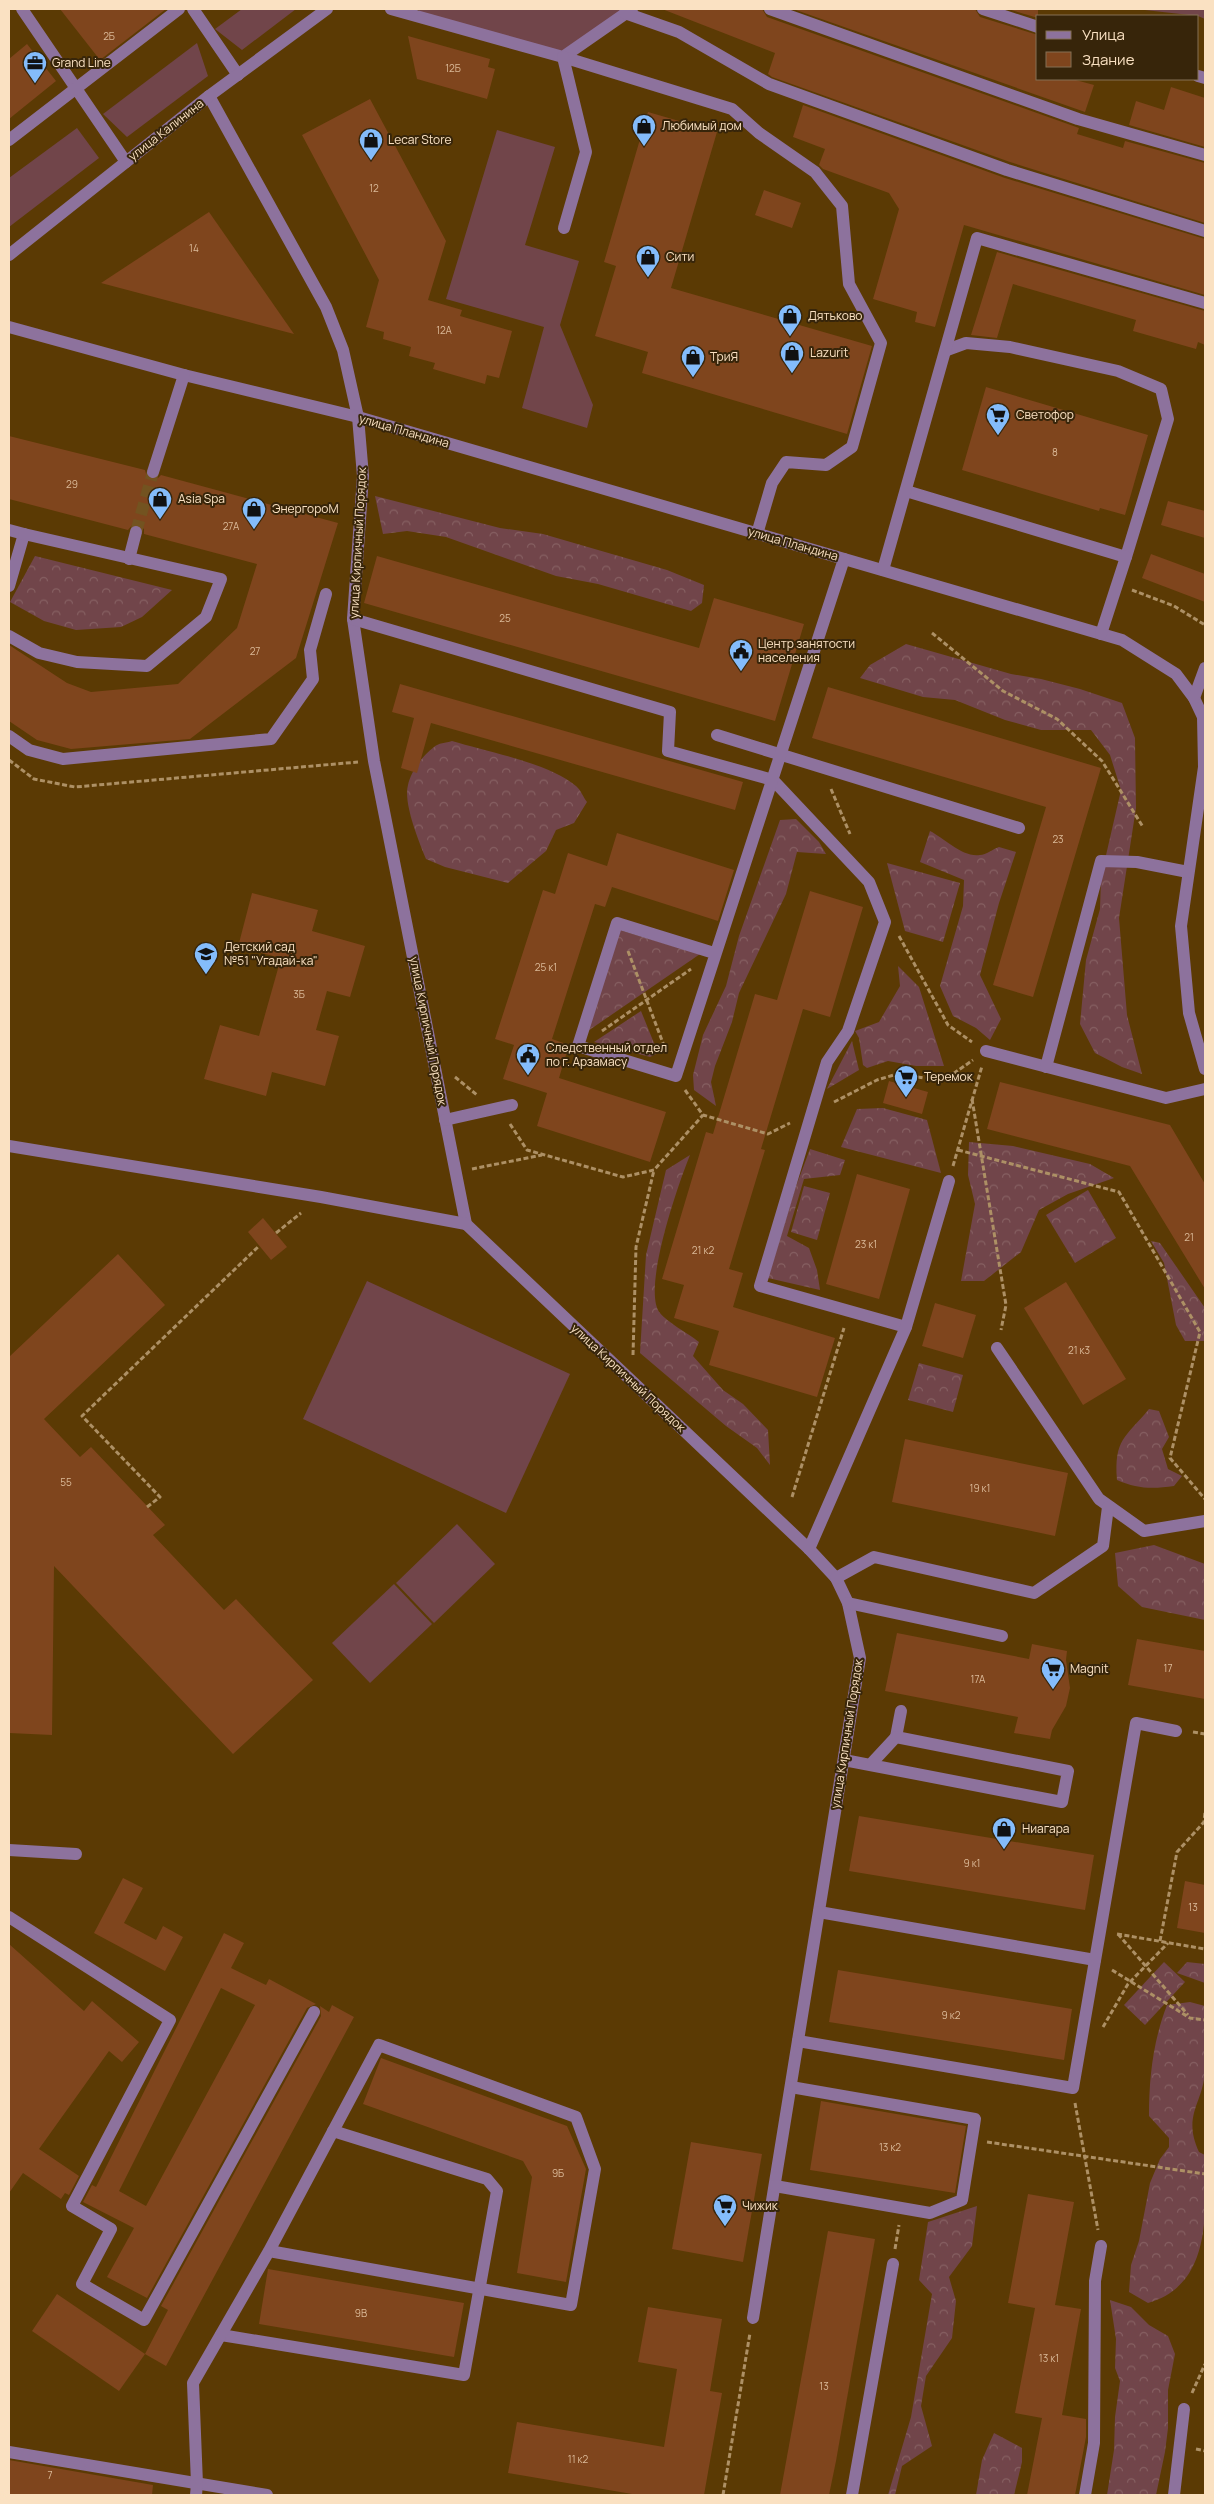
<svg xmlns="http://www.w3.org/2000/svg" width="1214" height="2504" font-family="Manrope,sans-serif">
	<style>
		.grass { fill: #71454a }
		.forest { fill: url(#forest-crowns) }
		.building { fill: #7f451d; fill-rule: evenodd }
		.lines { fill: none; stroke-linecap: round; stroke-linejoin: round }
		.minor-tunnel { stroke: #735320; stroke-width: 12; stroke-dasharray: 12 6; stroke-linecap: butt }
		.path { stroke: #ad9065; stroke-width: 3; stroke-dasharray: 5 2.5; stroke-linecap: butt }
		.minor { stroke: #8d729d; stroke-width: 12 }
		.labels { text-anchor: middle; stroke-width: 4; stroke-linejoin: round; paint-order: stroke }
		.number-label { font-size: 10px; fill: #dbba99 }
		.poi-label { font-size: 12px; fill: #fae1c2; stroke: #37250a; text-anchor: start }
		.street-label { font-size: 12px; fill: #fae1c2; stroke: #37250a }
	</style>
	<defs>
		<pattern id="forest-crowns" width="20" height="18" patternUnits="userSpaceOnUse" patternTransform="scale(1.25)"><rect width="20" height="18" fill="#71454a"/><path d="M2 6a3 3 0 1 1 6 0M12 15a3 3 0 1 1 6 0" fill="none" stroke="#866062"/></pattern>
	</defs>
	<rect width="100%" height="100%" fill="#5b3a04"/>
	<g class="grass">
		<path d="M242,9H296L242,50L215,29Z"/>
		<path d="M418,9H624L563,52L420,12Z"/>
		<path d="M1136,9H1205V19L1198,16Z"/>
		<path d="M197,43L208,76L127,137L103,114Z"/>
		<path d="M77,128L99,158L9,227V178Z"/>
		<path d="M497,130L555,147L525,245L579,261L560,325L593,405L587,428L522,408L544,327L446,299Z"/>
		<path d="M367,1281L570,1374L506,1513L303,1419Z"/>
		<path d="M457,1524L495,1564L434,1623L396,1583Z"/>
		<path d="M394,1584L432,1624L370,1683L332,1643Z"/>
	</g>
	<g class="forest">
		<path d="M375,496L500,528L543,534L667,570L704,585L702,603L691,611L598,584L556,576L446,537L407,531L383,534Z"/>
		<path d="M35,556L172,590L142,617L121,627L76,630L44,621L10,602Z"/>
		<path d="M906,644L1011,674L1041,679L1080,689L1122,703L1135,738L1136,808L1119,918L1127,1015L1142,1074L1122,1067L1095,1053L1080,1024L1086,960L1100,909L1101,877L1121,790L1110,755L1091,730H1041L1005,720L955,700L923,697L860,678L870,665Z"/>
		<path d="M452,741C488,752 549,763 576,786C581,790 583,797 587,802L574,823L556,830L546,851L508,883L445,867L426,859C419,842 403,803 408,785C411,771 423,755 434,747C438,743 446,743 452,741Z"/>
		<path d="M796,819L819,842L826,854L797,852L786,894L739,993L732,1022L715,1066L711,1082L716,1106L694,1090L693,1075L703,1035L726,986L739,936L780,820Z"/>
		<path d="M930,831C944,838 963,858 980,855C986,855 993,849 999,847L1016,852L999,903L980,975L1001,1019L990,1040L976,1028L953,1016L940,986L963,906L964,880L920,862Z"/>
		<path d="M887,863L960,883L943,942L905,931Z"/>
		<path d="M619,930L700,954L585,1033Z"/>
		<path d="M898,966L919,987L944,1066H916L888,1061L867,1068L863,1065L859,1038L855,1031L879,1022L900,986Z"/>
		<path d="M641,1011L658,1053L650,1057L594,1042Z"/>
		<path d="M852,1041L859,1070L827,1089Z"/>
		<path d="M883,1108L927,1120L941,1173L841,1147L857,1109Z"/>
		<path d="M969,1142L1013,1146L1090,1164L1114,1178L1068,1194L1039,1210L1021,1252L984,1281H961L975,1204L968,1175Z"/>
		<path d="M810,1149L845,1160L840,1175L804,1179L787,1236L809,1248L817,1270L820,1290L768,1278L795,1189Z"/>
		<path d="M690,1155C679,1182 641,1290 660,1313C667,1322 689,1334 699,1342L693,1356L723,1390L743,1404L768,1430L770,1465L757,1448L726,1426L640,1353L646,1255L666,1170Z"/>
		<path d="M804,1186L830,1193L817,1240L791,1232Z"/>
		<path d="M1088,1190L1116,1238L1075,1263L1046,1215Z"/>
		<path d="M1151,1241L1160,1243L1205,1308L1204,1341H1185L1176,1325L1164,1263Z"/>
		<path d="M919,1363L963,1375L953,1412L908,1400Z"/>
		<path d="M1149,1409L1159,1411L1169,1437L1162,1449L1168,1469L1182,1476L1174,1486C1153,1489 1137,1489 1117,1480C1114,1439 1125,1438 1149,1409Z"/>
		<path d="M1154,1545L1205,1564V1620L1142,1607L1118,1586L1115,1553Z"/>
		<path d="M1164,1962L1185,1982L1145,2025L1124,2005Z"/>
		<path d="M1187,1962L1205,1964V1983L1177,1973Z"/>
		<path d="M1190,2002L1205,2006C1205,2027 1207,2049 1205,2071C1203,2104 1182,2115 1199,2152L1205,2155C1205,2209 1214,2284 1148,2303L1129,2292L1131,2265L1139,2241L1150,2183L1160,2159L1169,2147V2138L1149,2116C1149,2078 1153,2041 1167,2005Z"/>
		<path d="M977,2206L972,2246L949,2277L956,2301L952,2338L926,2376L921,2406L932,2446L902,2466L895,2495H888L911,2417L932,2294L919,2280L928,2222Z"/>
		<path d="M1110,2300L1131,2307L1149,2325L1168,2336L1175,2354L1168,2390V2428L1165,2452L1156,2495H1107L1114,2450L1115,2417L1120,2381L1115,2368L1116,2339Z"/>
		<path d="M994,2433L1022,2448V2462L1014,2495H976L982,2460Z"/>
	</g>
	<g class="building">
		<path d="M60,9H166L100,60Z"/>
		<path d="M662,9H762L767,17L1079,128L1077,134L1123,148L1125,141L1205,163V223L1010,162L772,77L768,74L775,53Z"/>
		<path d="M793,9H975L980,17L1038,35V79H1072L1094,85L1085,112Z"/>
		<path d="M1008,9H1038V18Z"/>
		<path d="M408,36L490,59L488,67L495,69L487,99L417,79Z"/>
		<path d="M27,44L56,81L9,119V59Z"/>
		<path d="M1171,87L1205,98V147L1129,125L1136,101L1164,110Z"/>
		<path d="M370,99L446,241L428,300L462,310L460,316L512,331L499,378L487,375L485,384L433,369L435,363L409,356L411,347L383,339L384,332L366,327L379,280L302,135Z"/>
		<path d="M803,105L1005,178L1205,239V295L964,225L935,327L915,322L917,312L873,299L899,209L889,193L823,169L819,165L825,149L793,137Z"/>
		<path d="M648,112L717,132L671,288L872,346L847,434L642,373L648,352L595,336L616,266L604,262Z"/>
		<path d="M764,190L801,203L792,228L755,215Z"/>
		<path d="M209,212L294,334L101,283Z"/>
		<path d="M997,252L1205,311V345L1198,342L1196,349L1133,331L1136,320L1013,284L997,338L971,335Z"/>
		<path d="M986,387L1148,435L1125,515L1100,508L1099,511L962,470Z"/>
		<path d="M9,436L145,470L147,477L151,480L158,478L161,475L338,523L296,658L190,739L71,749L37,740L9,721V645L67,683L91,692L178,684L237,628L257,564L144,534V529L138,524H133L128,530L9,499Z"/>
		<path d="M1168,501L1205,511V538L1161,525Z"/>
		<path d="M1151,554L1205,574V602L1142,578Z"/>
		<path d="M377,556L699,648L714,598L804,624L775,721L364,603Z"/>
		<path d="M400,684L743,782L735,810L431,723L417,773L401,768L414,718L392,712Z"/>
		<path d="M828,687L1101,768L1033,997L993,985L1046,807L812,738Z"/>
		<path d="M617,833L734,870L718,921L612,887L605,907L595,904L552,1039L569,1045L559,1078L666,1112L650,1162L537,1126L547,1093L503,1079L514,1045L495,1039L543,890L555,894L568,853L607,866Z"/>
		<path d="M810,891L863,907L830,1017L803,1009L761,1149L765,1150L729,1269L743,1273L733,1307L835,1338L817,1397L709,1365L719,1331L674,1318L684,1285L662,1279L706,1132L713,1134L755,994L777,1000Z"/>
		<path d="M252,893L318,910L312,931L365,946L350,997L327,991L316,1030L339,1036L325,1086L272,1072L266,1096L204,1079L220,1025L259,1036L281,958L238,947Z"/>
		<path d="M889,1081L928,1092L922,1114L883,1103Z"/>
		<path d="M1000,1082L1170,1125L1205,1184V1289L1130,1166L987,1129Z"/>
		<path d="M857,1174L910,1189L879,1299L826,1284Z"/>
		<path d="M263,1218L287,1247L271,1260L248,1232Z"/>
		<path d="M118,1254L165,1305L44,1419L80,1457L91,1447L165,1525L153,1535L224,1610L236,1599L313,1680L233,1754L54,1566L52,1735L9,1733V1357Z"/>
		<path d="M1066,1282L1126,1379L1083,1405L1024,1308Z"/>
		<path d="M935,1303L976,1315L963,1358L922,1346Z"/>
		<path d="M905,1439L1068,1473L1055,1536L892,1502Z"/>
		<path d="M897,1633L1029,1659L1032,1644L1067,1651L1066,1660L1070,1688L1066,1706L1052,1730L1050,1739L1014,1733L1018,1717L885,1691Z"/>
		<path d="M1137,1639L1205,1651V1699L1128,1685Z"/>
		<path d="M859,1816L1094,1855L1085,1910L849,1871Z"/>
		<path d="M123,1878L143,1888L124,1923L156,1940L163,1926L183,1937L165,1971L94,1933Z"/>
		<path d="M1185,1881L1205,1885V1933L1177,1928Z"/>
		<path d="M224,1933L244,1943L231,1968L266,1985L269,1979L316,2004L307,2008L147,2298L107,2277L134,2228L83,2202L92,2185L96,2187ZM221,1988L255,2005L146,2206L119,2191Z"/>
		<path d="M9,1944L84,2011L92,2001L139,2042L122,2062L109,2051L39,2149L79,2176L69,2195L65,2193L61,2199L23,2173L9,2193Z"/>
		<path d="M838,1970L1072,2009L1064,2060L829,2022Z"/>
		<path d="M332,2005L354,2017L166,2366L145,2354L168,2310L161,2306L321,2016L320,2006L329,2012Z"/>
		<path d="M381,2058L567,2126L586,2169L566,2282L517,2273L532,2177L523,2161L363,2104Z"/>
		<path d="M821,2101L966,2126L955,2193L810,2170Z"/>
		<path d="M691,2142L762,2154L743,2262L672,2249Z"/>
		<path d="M1028,2194L1074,2202L1055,2305L1081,2309L1062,2415L1086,2419V2437L1075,2495H1027L1042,2418L1015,2413L1035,2308L1008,2303Z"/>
		<path d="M828,2231L875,2239L836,2461L829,2495H780Z"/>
		<path d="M268,2269L464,2303L454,2357L259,2324Z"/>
		<path d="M57,2294L145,2354L119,2391L32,2331Z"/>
		<path d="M648,2307L722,2319L710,2391L722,2393L704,2495H638L508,2473L517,2422L664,2447L677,2369L638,2362Z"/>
		<path d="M9,2460L153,2485L152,2495H9Z"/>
	</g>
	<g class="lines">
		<path class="minor-tunnel" d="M136,532L153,472"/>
		<g class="path">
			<path d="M1132,590L1174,606L1205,625"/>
			<path d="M932,633L1003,691L1057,719L1102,761L1143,827"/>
			<path d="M9,760L34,779L75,787L358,762"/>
			<path d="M831,789L850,834"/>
			<path d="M899,936L948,1025L972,1042"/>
			<path d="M628,951L666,1051"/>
			<path d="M602,1031L691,969"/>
			<path d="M455,1077L477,1095"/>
			<path d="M685,1090L703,1115L768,1134L790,1123"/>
			<path d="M972,1099L1006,1305L1001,1330"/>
			<path d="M834,1102L877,1080L897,1074L924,1078H947L973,1060"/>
			<path d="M510,1124L527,1150L623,1177L654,1170L703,1115"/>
			<path d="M958,1150L1119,1192L1200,1332L1170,1458L1205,1499"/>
			<path d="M953,1166L982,1066"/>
			<path d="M472,1169L542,1155"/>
			<path d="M276,1233L301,1213"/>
			<path d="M633,1355L636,1247L654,1170"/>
			<path d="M792,1497L844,1328"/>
			<path d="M147,1507L160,1497L82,1416L259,1246"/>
			<path d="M1193,1732L1205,1734"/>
			<path d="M1117,1934L1205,1949"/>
			<path d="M1118,1934L1188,2015"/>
			<path d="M1160,1941L1177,1852L1204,1822L1205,1812"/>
			<path d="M1112,1970L1190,2018L1205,2020"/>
			<path d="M1103,2027L1128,1984L1168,1943"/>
			<path d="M1075,2103L1098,2230"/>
			<path d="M987,2142L1205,2174"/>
			<path d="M895,2249L899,2225"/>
			<path d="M1192,2393L1205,2364"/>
			<path d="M1196,2449L1205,2451"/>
			<path d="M723,2495L750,2333"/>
		</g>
		<g class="minor">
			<path d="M22,9L126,162"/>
			<path d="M193,9L238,75"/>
			<path d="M391,9L563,57L632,9"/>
			<path d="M770,9L1078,119L1205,155"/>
			<path d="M983,9L1038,27"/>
			<path d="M625,13L679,32L769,84L1007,170L1205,231"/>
			<path d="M563,57L732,109L759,133L815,172L842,206L849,284L881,343L852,447L826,465L786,462L772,483L757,534"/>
			<path d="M563,57L586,152L564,228"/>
			<path d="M1198,76L1205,78"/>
			<path d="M209,96L326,307L343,350L358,417L363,476L353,619L374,761L466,1224L809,1549L836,1578L848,1603L860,1658L753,2318"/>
			<path d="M9,140L179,9"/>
			<path d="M9,255L209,96L327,9"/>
			<path d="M9,327L184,375L358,417L1122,640L1176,674L1194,698L1203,717L1204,767L1181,926L1189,1013L1205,1069"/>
			<path d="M947,350L966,343L1010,347L1118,371L1161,389L1168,419L1126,557"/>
			<path d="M153,472L184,375"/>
			<path d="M906,491L1126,557L1101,634"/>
			<path d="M9,530L24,534L9,586"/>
			<path d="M129,559L136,532"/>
			<path d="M883,570L977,238L1205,303"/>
			<path d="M353,619L670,712L668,751L773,780L869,882L885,922L848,1031L827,1062L760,1286L906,1327"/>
			<path d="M9,636L39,653L77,662L147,666L206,617L221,579L24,534"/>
			<path d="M1194,698L1205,668"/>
			<path d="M717,735L1019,828"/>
			<path d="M9,736L29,750L63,759L271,739L313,679L310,650L326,594"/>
			<path d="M714,953L617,923L578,1046L676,1076L844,559"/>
			<path d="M986,1051L1166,1098L1205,1089"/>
			<path d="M1046,1067L1101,861L1137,862L1188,872"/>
			<path d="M445,1120L512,1105"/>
			<path d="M9,1146L321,1197L466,1224"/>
			<path d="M997,1348L1099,1499L1144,1531L1205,1521"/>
			<path d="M809,1549L906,1327L949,1181"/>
			<path d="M836,1578L874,1557L1034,1593L1103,1546L1108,1507"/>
			<path d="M848,1603L1002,1636"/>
			<path d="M896,1737L901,1711"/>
			<path d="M844,1760L870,1765L896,1737L1068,1771L1062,1802L870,1765"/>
			<path d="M9,1850L76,1854"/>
			<path d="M819,1912L1095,1960"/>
			<path d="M9,1917L170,2020L72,2206L111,2229L82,2284L144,2320L314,2012"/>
			<path d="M798,2041L1073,2088L1136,1723L1176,1731"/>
			<path d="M775,2186L930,2213L962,2200L975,2119L791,2087"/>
			<path d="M221,2335L464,2375L497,2191L487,2179L333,2131"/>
			<path d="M9,2452L267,2495"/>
			<path d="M196,2495L197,2484L193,2383L269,2251L379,2045L576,2117L595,2169L571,2305L269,2251"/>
			<path d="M852,2495L893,2264"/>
			<path d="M1085,2495L1094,2443L1095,2281L1101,2246"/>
			<path d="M1174,2495L1184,2409"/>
		</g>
	</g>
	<defs>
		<g id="office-pin" transform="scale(1.25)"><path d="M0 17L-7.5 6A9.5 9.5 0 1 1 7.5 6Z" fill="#84bcfb" stroke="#37250a"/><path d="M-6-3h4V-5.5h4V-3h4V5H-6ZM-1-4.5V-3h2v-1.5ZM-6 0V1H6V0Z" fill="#111"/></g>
		<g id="shop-pin" transform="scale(1.25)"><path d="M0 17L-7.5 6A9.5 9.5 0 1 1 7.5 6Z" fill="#84bcfb" stroke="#37250a"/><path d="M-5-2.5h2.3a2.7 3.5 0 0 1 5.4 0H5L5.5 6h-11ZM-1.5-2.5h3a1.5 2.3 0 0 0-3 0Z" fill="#111"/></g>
		<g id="supermarket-pin" transform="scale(1.25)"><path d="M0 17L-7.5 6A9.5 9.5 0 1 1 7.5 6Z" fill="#84bcfb" stroke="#37250a"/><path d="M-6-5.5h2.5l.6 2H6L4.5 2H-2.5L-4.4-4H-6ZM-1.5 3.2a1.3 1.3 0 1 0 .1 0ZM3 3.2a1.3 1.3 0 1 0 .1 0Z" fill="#111"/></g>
		<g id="civic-pin" transform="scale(1.25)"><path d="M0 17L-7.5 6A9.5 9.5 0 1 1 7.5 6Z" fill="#84bcfb" stroke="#37250a"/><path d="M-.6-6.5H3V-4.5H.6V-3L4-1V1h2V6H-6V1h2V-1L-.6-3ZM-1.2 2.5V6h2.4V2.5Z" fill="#111"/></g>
		<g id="school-pin" transform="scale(1.25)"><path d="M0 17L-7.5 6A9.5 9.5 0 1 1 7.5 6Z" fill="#84bcfb" stroke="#37250a"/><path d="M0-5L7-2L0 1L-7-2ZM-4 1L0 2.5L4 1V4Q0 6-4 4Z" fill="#111"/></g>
	</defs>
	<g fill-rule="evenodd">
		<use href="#office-pin" x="35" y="63"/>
		<use href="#shop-pin" x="644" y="126"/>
		<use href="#shop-pin" x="371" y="140"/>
		<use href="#shop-pin" x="648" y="257"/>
		<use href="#shop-pin" x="790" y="316"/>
		<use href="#shop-pin" x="792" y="353"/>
		<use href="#shop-pin" x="693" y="357"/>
		<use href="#supermarket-pin" x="998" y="415"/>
		<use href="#shop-pin" x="160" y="499"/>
		<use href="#shop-pin" x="254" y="509"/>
		<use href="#civic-pin" x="741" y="651"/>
		<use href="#school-pin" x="206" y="954"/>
		<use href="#civic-pin" x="528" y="1055"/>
		<use href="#supermarket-pin" x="906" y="1077"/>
		<use href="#supermarket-pin" x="1053" y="1669"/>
		<use href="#shop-pin" x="1004" y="1829"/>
		<use href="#supermarket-pin" x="725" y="2206"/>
	</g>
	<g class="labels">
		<g class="number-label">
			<text x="109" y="40">2Б</text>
			<text x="453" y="72">12Б</text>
			<text x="374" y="192">12</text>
			<text x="194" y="252">14</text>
			<text x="444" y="334">12А</text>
			<text x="1055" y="456">8</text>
			<text x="72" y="488">29</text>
			<text x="231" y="530">27А</text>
			<text x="505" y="622">25</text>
			<text x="255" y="655">27</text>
			<text x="1058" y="843">23</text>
			<text x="546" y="971">25 к1</text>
			<text x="299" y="998">3Б</text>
			<text x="1189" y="1241">21</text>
			<text x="866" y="1248">23 к1</text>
			<text x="703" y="1254">21 к2</text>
			<text x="1079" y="1354">21 к3</text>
			<text x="66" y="1486">55</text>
			<text x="980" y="1492">19 к1</text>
			<text x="1168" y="1672">17</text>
			<text x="978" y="1683">17А</text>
			<text x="972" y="1867">9 к1</text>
			<text x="1193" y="1911">13</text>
			<text x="951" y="2019">9 к2</text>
			<text x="890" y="2151">13 к2</text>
			<text x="558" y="2177">9Б</text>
			<text x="361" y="2317">9В</text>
			<text x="1049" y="2362">13 к1</text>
			<text x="824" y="2390">13</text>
			<text x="578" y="2463">11 к2</text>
			<text x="50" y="2479">7</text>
		</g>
		<g class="poi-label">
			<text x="52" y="67">Grand Line</text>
			<text x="662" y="130">Любимый дом</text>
			<text x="388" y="144">Lecar Store</text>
			<text x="666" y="261">Сити</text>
			<text x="808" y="320">Дятьково</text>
			<text x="810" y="357">Lazurit</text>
			<text x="710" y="361">ТриЯ</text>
			<text x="1016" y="419">Светофор</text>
			<text x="178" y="503">Asia Spa</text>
			<text x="272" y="513">ЭнергороМ</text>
			<text x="758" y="648">Центр занятости<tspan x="758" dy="14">населения</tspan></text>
			<text x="224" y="951">Детский сад<tspan x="224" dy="14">№51 "Угадай-ка"</tspan></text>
			<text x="546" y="1052">Следственный отдел<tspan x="546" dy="14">по г. Арзамасу</tspan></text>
			<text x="924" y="1081">Теремок</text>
			<text x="1070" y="1673">Magnit</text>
			<text x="1022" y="1833">Ниагара</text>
			<text x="742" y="2210">Чижик</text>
		</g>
		<g class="street-label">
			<text transform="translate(166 130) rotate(-38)" y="4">улица Калинина</text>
			<text transform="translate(404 431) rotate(16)" y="4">улица Пландина</text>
			<text transform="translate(358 543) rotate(-87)" y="4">улица Кирпичный Порядок</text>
			<text transform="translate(793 544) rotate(16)" y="4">улица Пландина</text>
			<text transform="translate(428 1031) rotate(79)" y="4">улица Кирпичный Порядок</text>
			<text transform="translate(628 1378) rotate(43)" y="4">улица Кирпичный Порядок</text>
			<text transform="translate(847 1734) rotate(-81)" y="4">улица Кирпичный Порядок</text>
		</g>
	</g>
	<rect width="1214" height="2504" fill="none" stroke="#fae1c2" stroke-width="20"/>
	<rect x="1036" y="15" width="162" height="65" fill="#37250a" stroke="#857054"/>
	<rect x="1046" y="31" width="25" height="8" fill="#8d729d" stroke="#857054"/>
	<text x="1082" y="40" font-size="15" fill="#fae1c2">Улица</text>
	<rect x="1046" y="52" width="25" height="15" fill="#7f451d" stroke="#857054"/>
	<text x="1082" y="65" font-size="15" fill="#fae1c2">Здание</text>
</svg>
